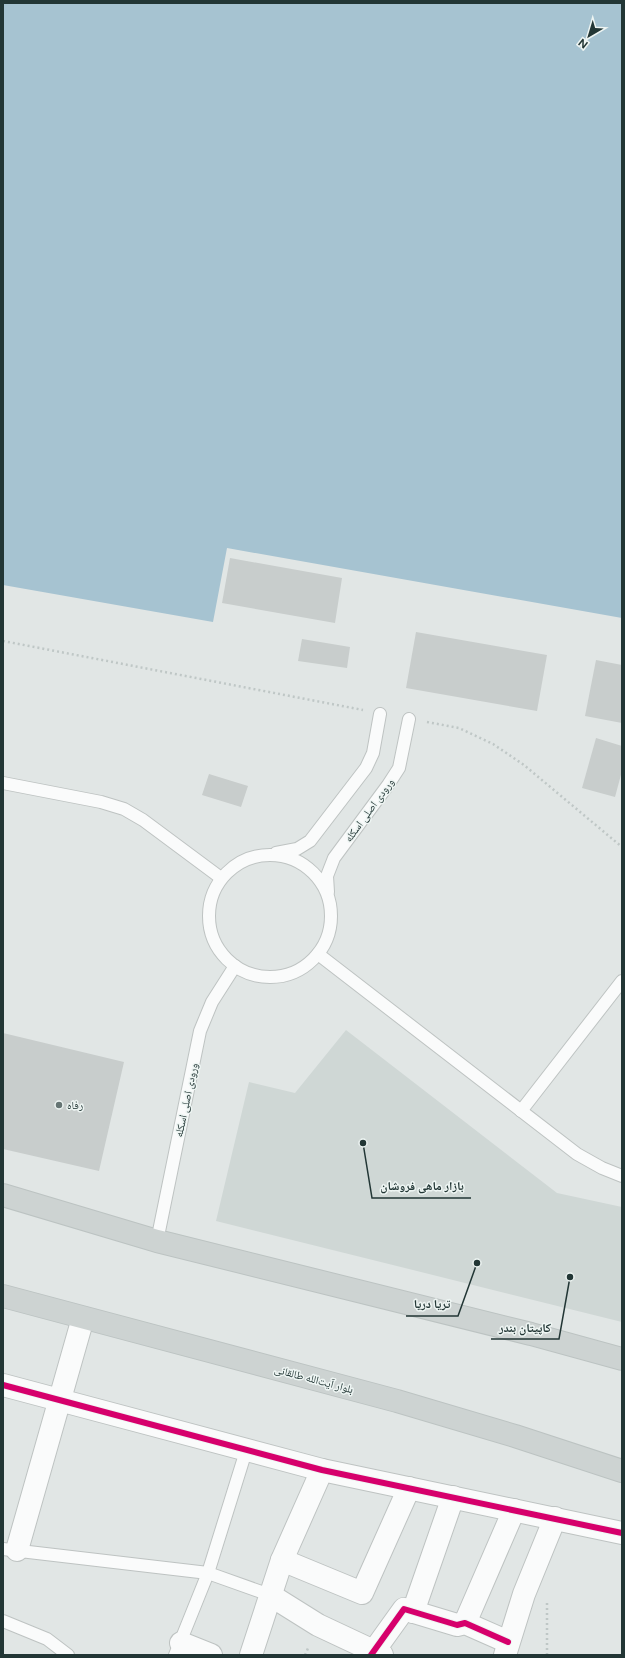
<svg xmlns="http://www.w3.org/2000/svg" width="625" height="1658" font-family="Figtree,'Noto Naskh Arabic',sans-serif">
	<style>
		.built { fill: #cfd7d5 }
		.water { fill: #a6c3d1 }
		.building { fill: #c8cdcc }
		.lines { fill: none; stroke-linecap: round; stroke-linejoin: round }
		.lane-casing { stroke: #bec3c2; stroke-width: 14 }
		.street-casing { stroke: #bec3c2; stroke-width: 24 }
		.primary-casing { stroke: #bcc3c2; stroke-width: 24 }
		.path { stroke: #bfc7c6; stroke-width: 2.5; stroke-dasharray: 2 3; stroke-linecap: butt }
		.lane { stroke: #fafbfb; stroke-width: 12 }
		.street { stroke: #fafbfb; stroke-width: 22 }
		.primary { stroke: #cdd3d2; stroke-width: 22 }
		.cycleway-casing { stroke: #eef5f3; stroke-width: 8 }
		.cycleway { stroke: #d6006c; stroke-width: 6 }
		.poi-dot { fill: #657473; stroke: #eef5f3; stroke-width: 1.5 }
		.labels { text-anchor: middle; stroke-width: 3; stroke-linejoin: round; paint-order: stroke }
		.street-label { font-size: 11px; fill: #223635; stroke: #eef5f3 }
		.poi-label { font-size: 11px; fill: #223635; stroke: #eef5f3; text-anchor: start }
		.leader { fill: none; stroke: #223635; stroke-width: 1.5 }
		.callout-dot { fill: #223635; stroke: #eef5f3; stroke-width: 1.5 }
		.callout-label { font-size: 12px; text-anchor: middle; font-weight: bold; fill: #223635; stroke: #eef5f3; stroke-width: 3; stroke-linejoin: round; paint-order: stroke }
	</style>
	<rect width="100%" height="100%" fill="#e1e6e5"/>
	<path class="built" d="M346,1030L557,1193L622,1207V1322L216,1221L249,1082L295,1093Z"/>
	<path class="water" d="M3,3H622V618L227,548L213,622L3,585Z"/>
	<g class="building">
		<path d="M230,558L342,578L335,623L222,603Z"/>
		<path d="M416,632L547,655L537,711L406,688Z"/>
		<path d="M302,639L350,647L347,668L298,661Z"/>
		<path d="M596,660L622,665V723L585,716Z"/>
		<path d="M596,738L622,746V771L615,797L582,788Z"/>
		<path d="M209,774L248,786L241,807L202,795Z"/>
		<path d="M3,1033L124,1062L99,1171L3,1149Z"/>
	</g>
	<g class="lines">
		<g class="lane-casing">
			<g id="lane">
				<path d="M3,783L101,802L124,809L143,820L221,878"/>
				<path d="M276,853L297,849L310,841L366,768L373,753L380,714"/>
				<circle cx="270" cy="916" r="61"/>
				<path d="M328,892L327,876L334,858L388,785L399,768L409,719"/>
				<path d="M318,954L577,1154L602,1168L622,1176"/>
				<path d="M521,1111L622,981"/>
				<path d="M157,1241L200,1031L212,1002L235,966"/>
				<path d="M3,1549L208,1573L270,1595"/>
				<path d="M3,1621L47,1639L68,1655"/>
				<path d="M175,1655L208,1573L246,1451"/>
			</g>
		</g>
		<g class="street-casing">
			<g id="street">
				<path d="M3,1385L322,1470L622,1533"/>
				<path d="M17,1550L83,1318"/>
				<path d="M282,1560L362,1593L409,1488"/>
				<path d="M270,1595L318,1625L382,1655"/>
				<path d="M413,1612L453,1497"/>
				<path d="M465,1623L514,1510"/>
				<path d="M181,1643L211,1655"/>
				<path d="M251,1655L282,1560L322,1470"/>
				<path d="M371,1655L404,1609L457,1625L465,1623L508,1642"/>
				<path d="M505,1655L524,1594L555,1518"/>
			</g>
		</g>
		<g class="primary-casing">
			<g id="primary">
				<path d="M3,1195L157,1241L531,1334L622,1359"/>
				<path d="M3,1296L397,1401L515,1436L622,1471"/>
			</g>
		</g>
		<g class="path">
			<path d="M3,641L363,710"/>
			<path d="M427,722L459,728L493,744L524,765L622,847"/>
			<path d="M305,1655L309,1646"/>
			<path d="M547,1655V1602"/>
		</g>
		<use href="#lane" class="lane"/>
		<use href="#street" class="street"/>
		<use href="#primary" class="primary"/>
		<g class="cycleway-casing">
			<g id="cycleway">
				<path d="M3,1385L322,1470L622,1533"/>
				<path d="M371,1655L404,1609L457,1625L465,1623L508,1642"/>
			</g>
		</g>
		<use href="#cycleway" class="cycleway"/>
	</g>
	<circle class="poi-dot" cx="59" cy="1105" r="4"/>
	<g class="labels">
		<g class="street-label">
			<text transform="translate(369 810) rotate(-54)" y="4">ورودی اصلی اسکله</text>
			<text transform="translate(186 1100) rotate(-78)" y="4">ورودی اصلی اسکله</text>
			<text transform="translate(314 1379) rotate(15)" y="4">بلوار آیت‌الله طالقانی</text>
		</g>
		<g class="poi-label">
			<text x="67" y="1109">رفاه</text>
		</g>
	</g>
	<path class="leader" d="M363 1143L372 1198H471M477 1263L458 1316H406M570 1277L559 1339H491"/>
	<g class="callout-dot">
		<circle cx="363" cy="1143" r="4"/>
		<circle cx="477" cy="1263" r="4"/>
		<circle cx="570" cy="1277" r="4"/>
	</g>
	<g class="callout-label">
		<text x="422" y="1190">بازار ماهی فروشان</text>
		<text x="432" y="1308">تریا دریا</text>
		<text x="525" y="1332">کاپیتان بندر</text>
	</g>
	<rect width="625" height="1658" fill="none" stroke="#223635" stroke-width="8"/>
	<g transform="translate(589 36) rotate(218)" stroke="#eef5f3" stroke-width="3" paint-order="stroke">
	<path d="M0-3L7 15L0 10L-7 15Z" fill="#223635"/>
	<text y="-6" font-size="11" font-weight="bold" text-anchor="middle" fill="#223635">N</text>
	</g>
</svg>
